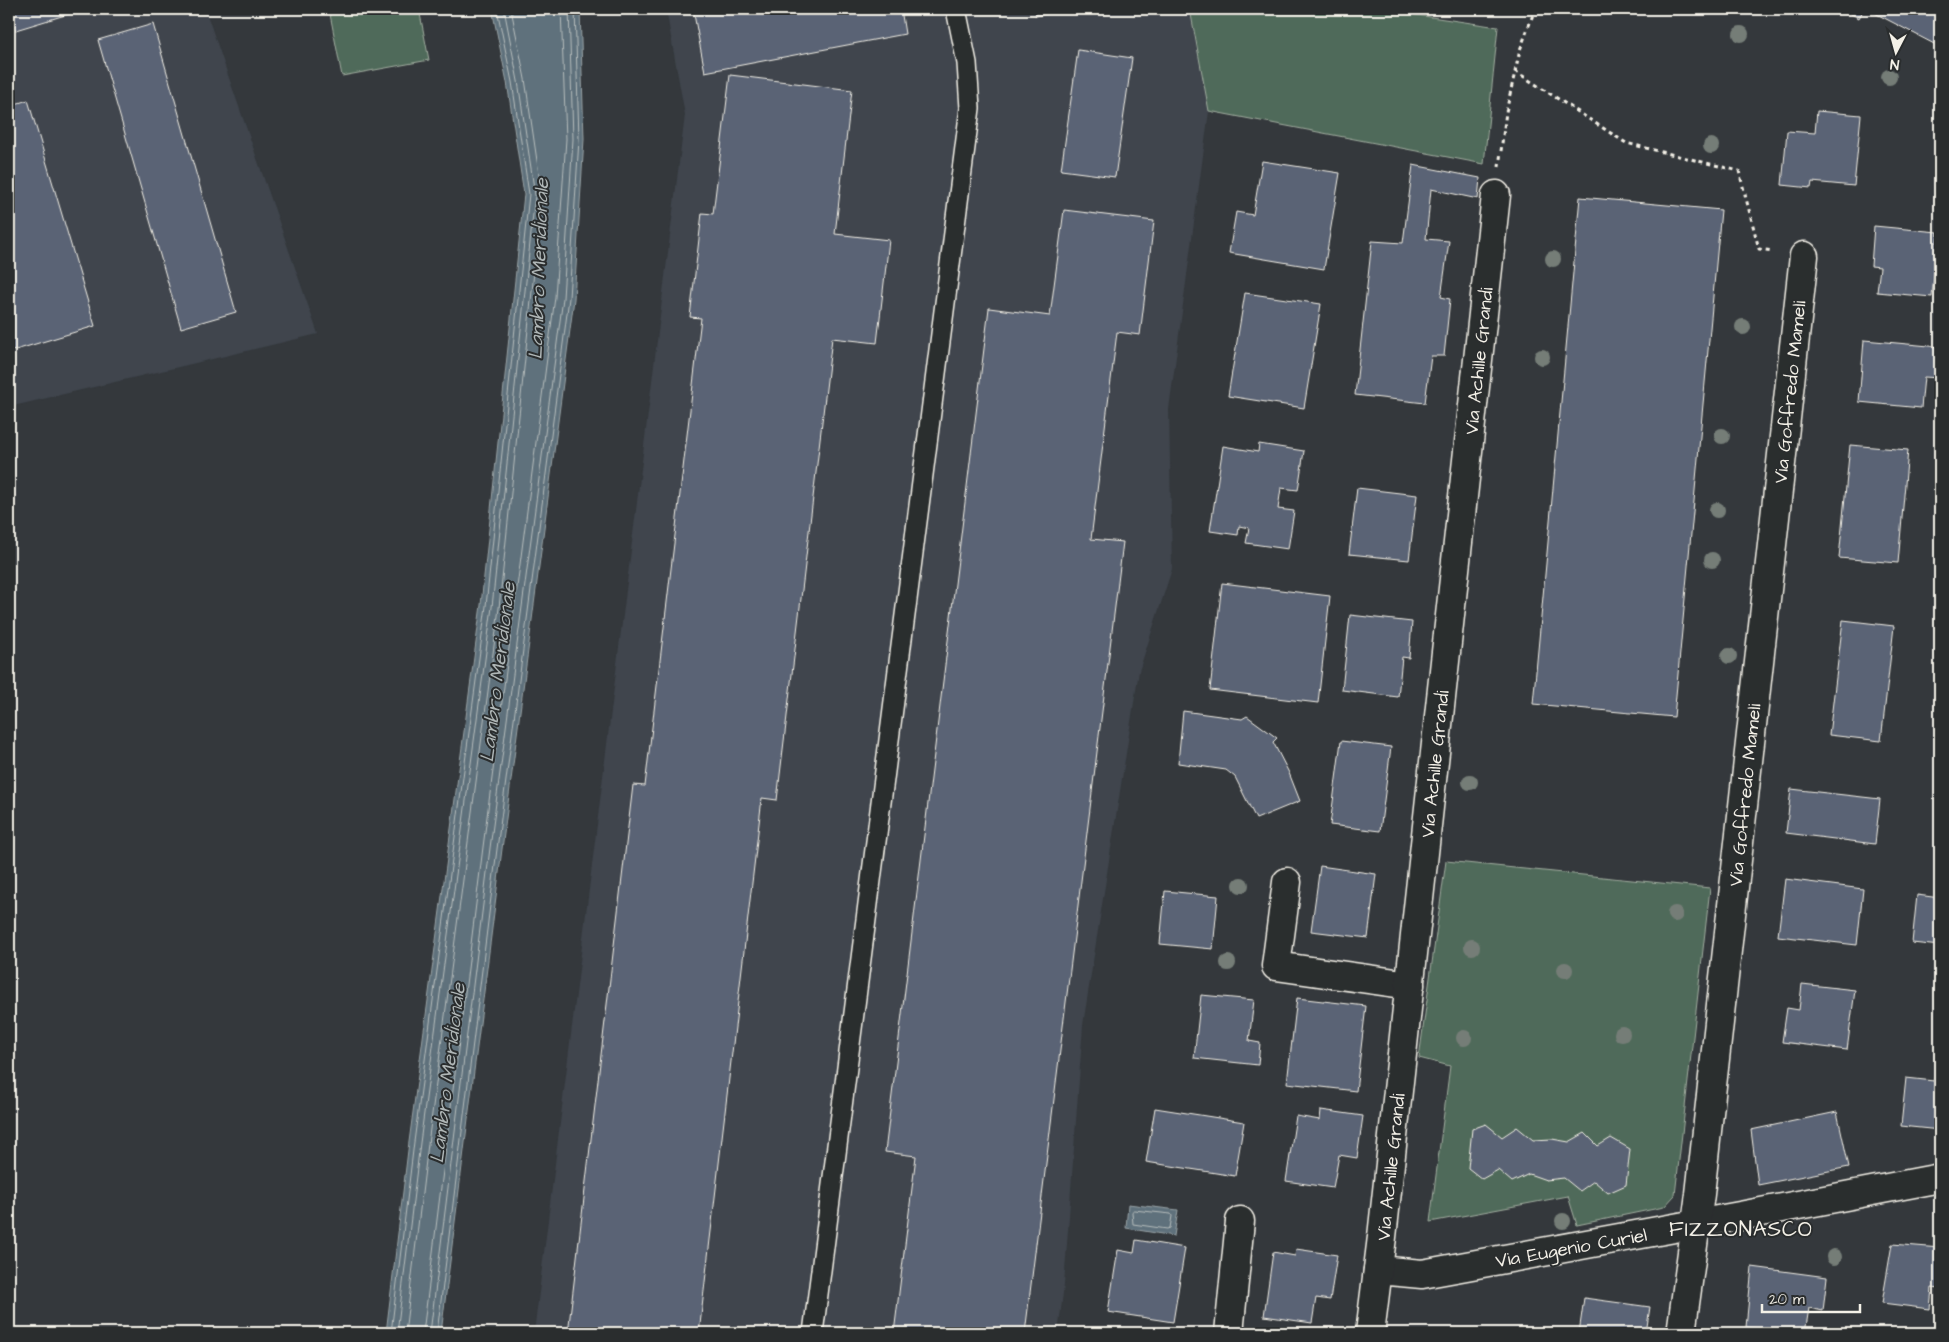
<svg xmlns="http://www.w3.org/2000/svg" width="1949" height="1342" font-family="'Architects Daughter',sans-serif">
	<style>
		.built { fill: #3f454d }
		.green { fill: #506b5a; stroke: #a2aea1 }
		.water { fill: #5e717c; stroke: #9aa4a7 }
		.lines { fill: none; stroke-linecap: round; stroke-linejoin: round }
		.shore { stroke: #b8bebd; stroke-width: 1 }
		.building { fill: #5a6374; stroke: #f4f1e8 }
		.lane-casing { stroke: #f4f1e8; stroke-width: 22 }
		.street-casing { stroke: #f4f1e8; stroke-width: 31 }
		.path { stroke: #f4f1e8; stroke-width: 3; stroke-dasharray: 4 4; stroke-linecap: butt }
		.lane { stroke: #2a2d2e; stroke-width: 19 }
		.street { stroke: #2a2d2e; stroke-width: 28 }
		.tree { fill: #757d77 }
		.labels { text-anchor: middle; stroke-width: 4; stroke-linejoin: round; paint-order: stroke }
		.street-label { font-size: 19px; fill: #f4f1e8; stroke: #2a2d2e }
		.water-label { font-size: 20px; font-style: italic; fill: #b0b7b7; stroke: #2a2d2e }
		.quarter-label { font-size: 21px; letter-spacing: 1px; fill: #f4f1e8; stroke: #2a2d2e }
	</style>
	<rect width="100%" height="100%" fill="#34383c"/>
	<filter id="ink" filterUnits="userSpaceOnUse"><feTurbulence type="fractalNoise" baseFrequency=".02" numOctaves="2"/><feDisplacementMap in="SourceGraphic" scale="10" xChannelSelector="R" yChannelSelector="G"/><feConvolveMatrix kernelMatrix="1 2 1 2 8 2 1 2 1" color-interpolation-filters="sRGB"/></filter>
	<g filter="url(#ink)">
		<g class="built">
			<path d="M9,9H205L318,334L9,407Z"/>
			<path d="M666,9H1190L1209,111L1169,409L1172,569L1139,671L1083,1025L1064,1285L1058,1333H534L685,115Z"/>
		</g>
		<g class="green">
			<path d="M329,9H419L429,60L342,76Z"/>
			<path d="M1190,9H1377L1498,27L1484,164L1209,111Z"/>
			<path d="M1446,861L1710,888L1675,1195L1664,1207L1577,1225L1568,1196L1430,1222L1450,1066L1419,1058Z"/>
		</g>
		<g class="water">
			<path d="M492,9H580L584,139L574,299L502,849L441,1333H386L409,1142L481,605L524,194L507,82Z"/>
			<path d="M1128,1204L1178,1210L1174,1236L1126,1228Z"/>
		</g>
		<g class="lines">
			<g class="shore">
				<path d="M1134,1210L1171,1214L1172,1216L1170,1228L1167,1229L1133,1224L1132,1212Z"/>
				<path d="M391,1333L414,1142L486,606L529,194L512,82L497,9"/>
				<path d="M397,1333L420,1143L492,607L535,195L518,81L504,9"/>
				<path d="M405,1333L428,1144L499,608L542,195L525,79L511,9"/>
				<path d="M423,1333L483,847L555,297L566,139L561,9"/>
				<path d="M430,1333L490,848L563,298L573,139L569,9"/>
				<path d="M437,1333L497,849L569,298L579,139L575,9"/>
			</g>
		</g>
		<g class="building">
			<path d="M9,9H85L9,32Z"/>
			<path d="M693,9H901L905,34L705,72Z"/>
			<path d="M1035,9H1074L1036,16Z"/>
			<path d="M1841,9H1864L1859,18Z"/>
			<path d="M1867,9H1940V47Z"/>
			<path d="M153,24L236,312L181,328L98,40Z"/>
			<path d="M1078,50L1132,58L1115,177L1061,170Z"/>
			<path d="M730,75L852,90L835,234L889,240L877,343L832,338L777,800L762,798L699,1333H568L633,785L645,786L701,318L690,317L702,213L713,214Z"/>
			<path d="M28,100L95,326L9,352V106Z"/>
			<path d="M1817,111L1861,115L1854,186L1812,182L1811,188L1782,185L1787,131L1815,133Z"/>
			<path d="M1262,161L1340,173L1324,269L1229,253L1236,212L1253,215Z"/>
			<path d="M1413,165L1480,178L1478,199L1431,189L1426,239L1449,241L1441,297L1450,299L1444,356H1431L1425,403L1355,395L1372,241L1403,243Z"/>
			<path d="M1580,197L1721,210L1674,717L1533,704Z"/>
			<path d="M1064,210L1154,221L1140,335L1117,332L1091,539L1123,542L1025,1333H894L916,1156L885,1152L989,308L1050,316Z"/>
			<path d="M1874,226L1938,232L1932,297L1877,292L1880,267L1871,266Z"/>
			<path d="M1245,293L1321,304L1304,408L1228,396Z"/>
			<path d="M1864,340L1940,347V378L1924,377L1921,408L1859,402Z"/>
			<path d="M1259,444L1304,451L1298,490L1281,488L1278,509L1294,511L1288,549L1246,543L1249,528L1239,526L1238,535L1210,531L1223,446L1258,452Z"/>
			<path d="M1850,445L1908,450L1898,563L1839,558Z"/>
			<path d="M1357,488L1417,495L1409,560L1349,554Z"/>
			<path d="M1222,583L1330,596L1318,703L1210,690Z"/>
			<path d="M1350,615L1412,622L1409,658L1402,657L1398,697L1342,690Z"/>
			<path d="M1843,620L1894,626L1881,741L1829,735Z"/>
			<path d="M1183,711L1242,719L1247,716L1277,738L1273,742L1289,773L1300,801L1256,819L1235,777L1226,770L1178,763Z"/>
			<path d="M1341,741L1391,747L1380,831L1330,825Z"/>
			<path d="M1791,789L1880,799L1875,844L1786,833Z"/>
			<path d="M1320,866L1376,874L1368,938L1311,931Z"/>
			<path d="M1785,879L1863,889L1857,945L1778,936Z"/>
			<path d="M1165,891L1218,896L1213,949L1160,944Z"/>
			<path d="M1917,895L1940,898V946L1912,943Z"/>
			<path d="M1802,984L1855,990L1847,1050L1782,1042L1787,1008L1799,1010Z"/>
			<path d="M1201,995L1254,1000L1249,1041L1260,1043L1258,1065L1194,1058Z"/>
			<path d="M1297,998L1366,1006L1356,1091L1287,1083Z"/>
			<path d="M1940,1026V1130L1901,1126L1906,1078L1934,1081Z"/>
			<path d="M1155,1108L1244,1122L1235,1176L1146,1162Z"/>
			<path d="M1321,1110L1363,1116L1357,1158L1339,1155L1333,1188L1286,1181L1296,1116L1320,1120Z"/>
			<path d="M1837,1112L1849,1167L1758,1185L1751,1130Z"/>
			<path d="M1486,1124L1502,1137L1517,1127L1533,1140L1552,1139L1569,1142L1585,1133L1598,1146L1611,1138L1630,1149L1626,1185L1608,1193L1594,1181L1580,1191L1564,1178L1546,1180L1529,1174L1512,1182L1498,1170L1482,1179L1468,1168L1472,1129Z"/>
			<path d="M1136,1240L1185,1248L1173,1322L1108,1312L1118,1250L1134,1253Z"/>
			<path d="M1892,1244L1940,1248V1289L1932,1288L1930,1309L1882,1303Z"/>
			<path d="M1296,1249L1337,1255L1330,1300L1316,1298L1312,1323L1264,1316L1273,1252L1295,1256Z"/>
			<path d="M1752,1267L1827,1277L1823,1311L1809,1308L1805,1333H1788L1746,1327Z"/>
			<path d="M1584,1298L1650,1307L1646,1333H1579Z"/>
		</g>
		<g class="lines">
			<g class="lane-casing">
				<path id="lane" d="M813,1333L970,108L967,63L956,9"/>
			</g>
			<g class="street-casing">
				<g id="street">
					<path d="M1287,882L1276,966L1410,985"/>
					<path d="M1378,1270L1422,1274L1740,1216L1940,1178"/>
					<path d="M1229,1333L1240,1221"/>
					<path d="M1370,1333L1382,1237L1496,195"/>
					<path d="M1681,1333L1700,1194L1804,256"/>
				</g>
			</g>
			<g class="path">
				<path d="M1515,71L1626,143L1739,171L1759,249L1773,251"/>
				<path d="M1499,167L1506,112L1520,50L1535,9"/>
			</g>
			<use href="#lane" class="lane"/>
			<use href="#street" class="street"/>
		</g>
		<g class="tree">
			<circle cx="1741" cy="34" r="8"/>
			<circle cx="1889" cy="77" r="8"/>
			<circle cx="1711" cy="146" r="8"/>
			<circle cx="1553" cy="259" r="8"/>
			<circle cx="1743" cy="327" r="8"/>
			<circle cx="1542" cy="357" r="8"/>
			<circle cx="1722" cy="436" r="8"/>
			<circle cx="1717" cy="510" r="8"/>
			<circle cx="1712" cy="560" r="8"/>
			<circle cx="1729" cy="656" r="8"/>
			<circle cx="1470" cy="782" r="8"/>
			<circle cx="1241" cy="885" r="8"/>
			<circle cx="1675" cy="914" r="8"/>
			<circle cx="1472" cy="947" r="8"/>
			<circle cx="1228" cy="963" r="8"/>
			<circle cx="1565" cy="970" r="8"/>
			<circle cx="1622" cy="1034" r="8"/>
			<circle cx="1464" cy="1038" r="8"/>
			<circle cx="1563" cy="1221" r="8"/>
			<circle cx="1834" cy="1257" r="8"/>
		</g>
	</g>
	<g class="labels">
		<g class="street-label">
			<text transform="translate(1478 361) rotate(-84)" y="7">Via Achille Grandi</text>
			<text transform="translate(1789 392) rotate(-84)" y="7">Via Goffredo Mameli</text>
			<text transform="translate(1434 764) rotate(-84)" y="7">Via Achille Grandi</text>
			<text transform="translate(1744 795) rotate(-84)" y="7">Via Goffredo Mameli</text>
			<text transform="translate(1390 1167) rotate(-84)" y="7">Via Achille Grandi</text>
			<text transform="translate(1571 1247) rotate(-10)" y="7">Via Eugenio Curiel</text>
		</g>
		<g class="water-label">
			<text transform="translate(538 269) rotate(-88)" y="7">Lambro Meridionale</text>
			<text transform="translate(497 672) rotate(-83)" y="7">Lambro Meridionale</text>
			<text transform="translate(447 1073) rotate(-83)" y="7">Lambro Meridionale</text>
		</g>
		<g class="quarter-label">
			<text x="1741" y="1236">FIZZONASCO</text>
		</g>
	</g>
	<rect width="1949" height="1342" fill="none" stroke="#2a2d2e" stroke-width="30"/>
	<rect x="15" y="15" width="1919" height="1312" fill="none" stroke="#f4f1e8" stroke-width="2" filter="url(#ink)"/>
	<g transform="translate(1896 52) rotate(186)" stroke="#2a2d2e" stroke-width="4" paint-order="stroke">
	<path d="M0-4L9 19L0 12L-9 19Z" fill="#f4f1e8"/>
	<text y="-8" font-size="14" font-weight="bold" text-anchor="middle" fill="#f4f1e8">N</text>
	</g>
	<path d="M1762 1304v8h98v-8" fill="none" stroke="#f4f1e8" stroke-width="2.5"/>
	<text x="1769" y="1304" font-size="15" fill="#f4f1e8" stroke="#2a2d2e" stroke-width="4" paint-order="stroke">20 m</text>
</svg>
